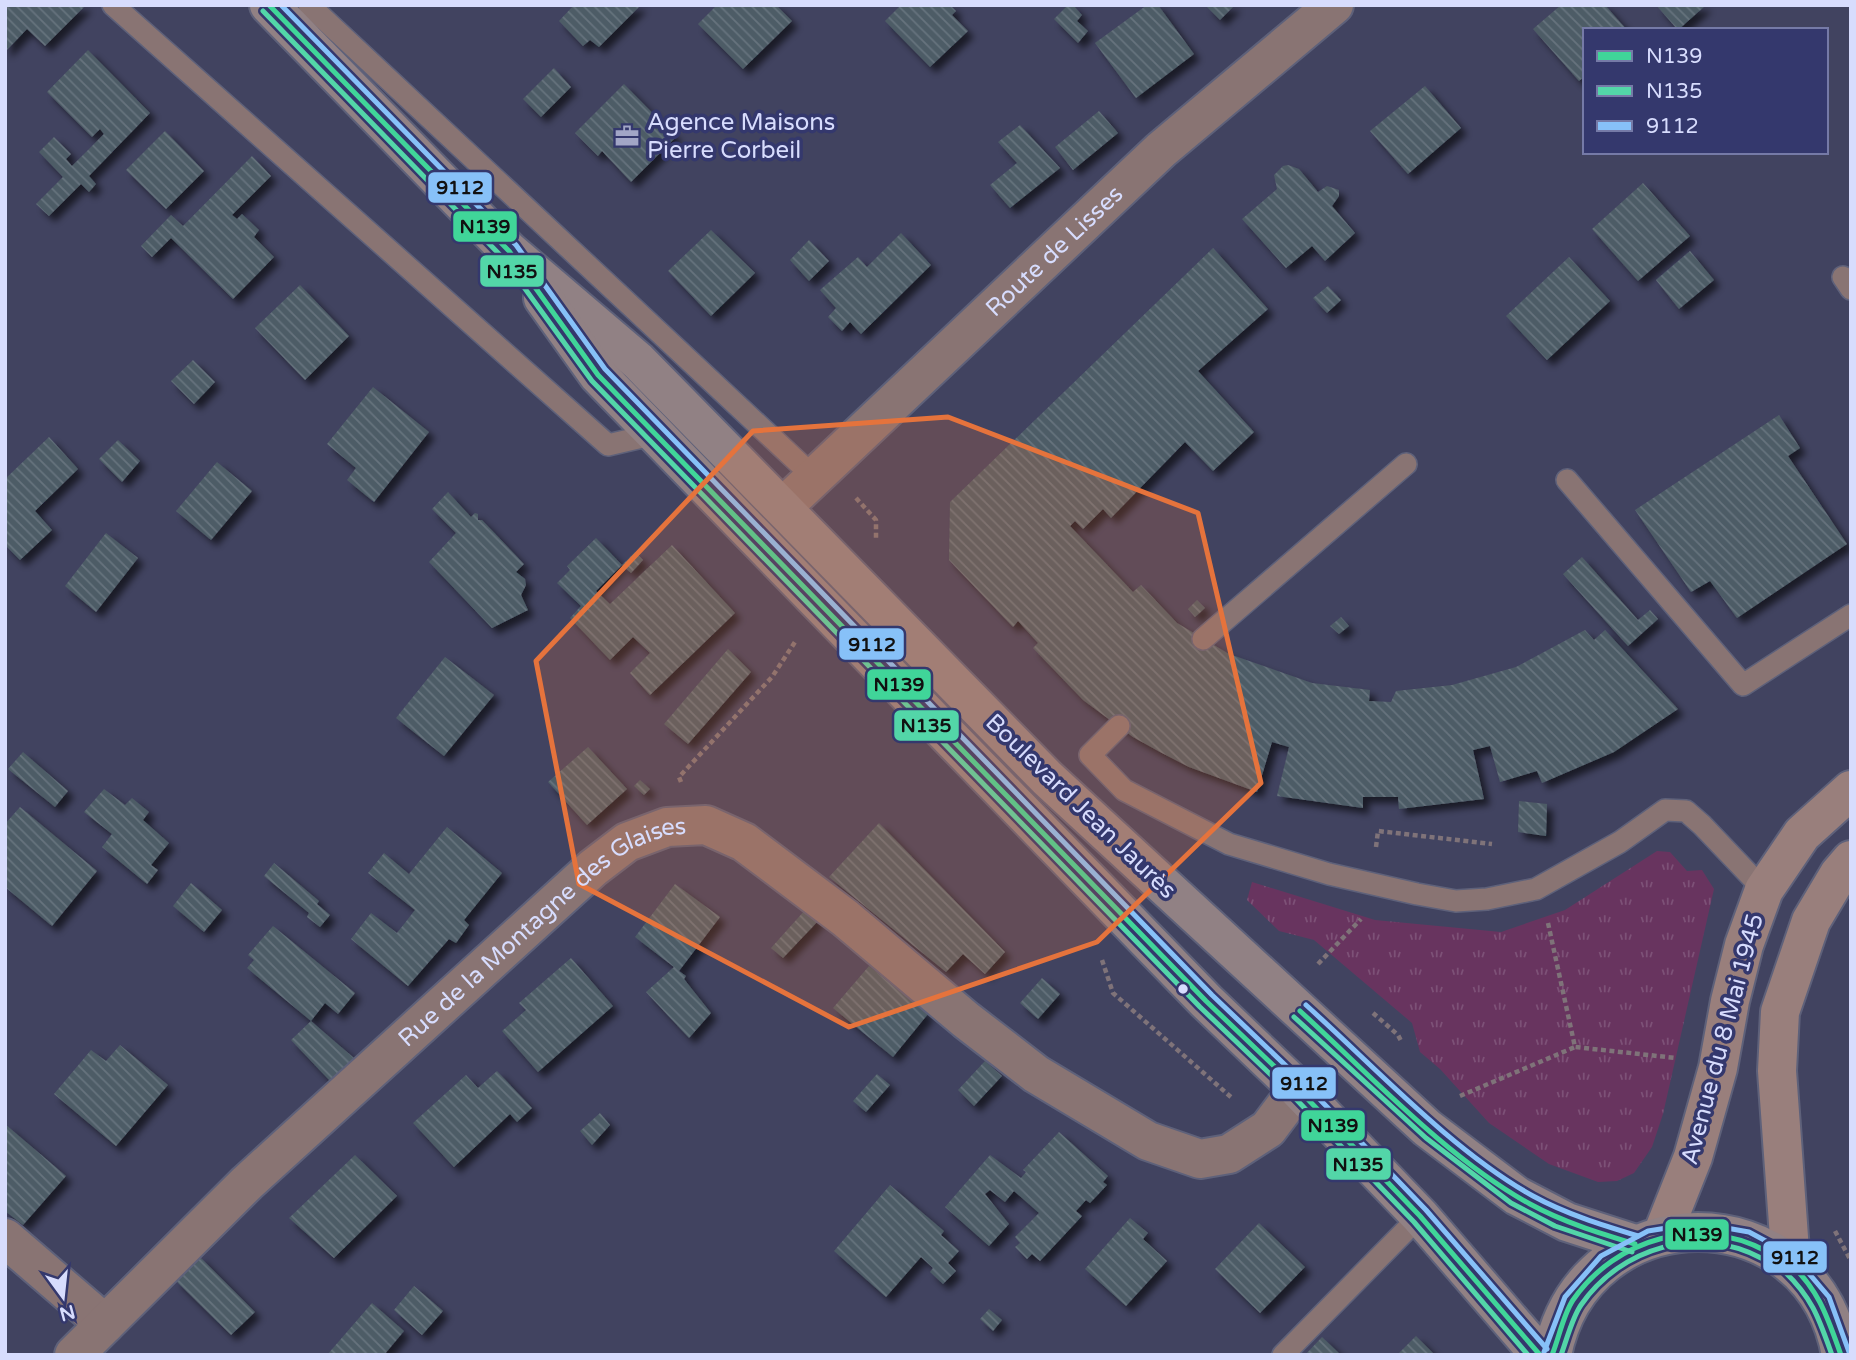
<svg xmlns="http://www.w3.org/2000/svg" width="1856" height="1360" font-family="'Varela Round',sans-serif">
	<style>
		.grass { fill: url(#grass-tufts) }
		.building { fill: url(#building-back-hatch); filter: url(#shadow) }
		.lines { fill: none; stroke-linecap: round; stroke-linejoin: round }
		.service-casing { stroke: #5e617a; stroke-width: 24 }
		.minor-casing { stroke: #5e617a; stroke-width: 42 }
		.tertiary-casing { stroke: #5e617a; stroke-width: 42 }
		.secondary-casing { stroke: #5e617a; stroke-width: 42 }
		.primary-casing { stroke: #5e617a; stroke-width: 42 }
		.path { stroke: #7f7379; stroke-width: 4.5; stroke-dasharray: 5 3.5; stroke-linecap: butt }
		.service { stroke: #897473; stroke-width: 21 }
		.minor { stroke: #897473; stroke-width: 38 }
		.tertiary { stroke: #897473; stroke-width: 38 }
		.secondary { stroke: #997f7c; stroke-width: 38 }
		.primary { stroke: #918184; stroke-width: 38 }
		.bus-1-casing { stroke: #34386d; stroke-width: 10 }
		.bus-2-casing { stroke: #34386d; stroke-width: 10 }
		.bus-3-casing { stroke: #34386d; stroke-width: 10 }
		.bus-1 { stroke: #40d599; stroke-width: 5 }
		.bus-2 { stroke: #53d6a8; stroke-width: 5 }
		.bus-3 { stroke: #87c1f8; stroke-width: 5 }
		.marked { fill: #e5733c; fill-opacity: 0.2; stroke: #e5733c; stroke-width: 5; stroke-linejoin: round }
		.bus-dot { fill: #d7dcfd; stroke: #34386d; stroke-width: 2.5 }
		.labels { text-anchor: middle; stroke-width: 7; stroke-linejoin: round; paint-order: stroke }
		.poi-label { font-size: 24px; fill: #d7dcfd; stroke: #34386d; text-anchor: start }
		.street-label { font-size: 24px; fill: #d7dcfd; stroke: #34386d }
		.line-badge { stroke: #34386d; stroke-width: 2.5 }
		.pale-badge-label { font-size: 19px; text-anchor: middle; font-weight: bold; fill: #111 }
	</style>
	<defs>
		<pattern id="grass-tufts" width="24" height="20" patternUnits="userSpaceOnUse" patternTransform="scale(1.75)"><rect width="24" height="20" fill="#68345f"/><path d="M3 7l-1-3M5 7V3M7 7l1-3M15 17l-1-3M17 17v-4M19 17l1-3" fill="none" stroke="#7d5177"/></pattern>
		<pattern id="building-back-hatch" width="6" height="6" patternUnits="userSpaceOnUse" patternTransform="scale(1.75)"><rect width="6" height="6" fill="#4d5c66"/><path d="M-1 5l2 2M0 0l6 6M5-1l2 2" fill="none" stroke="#66737d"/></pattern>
		<filter id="shadow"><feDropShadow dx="6" dy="6" stdDeviation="3.5" flood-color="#0009"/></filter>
	</defs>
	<rect width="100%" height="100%" fill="#414360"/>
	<path class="grass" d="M1657,851L1670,852L1687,871L1702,870L1714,889L1663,1114L1652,1147L1634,1173L1617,1181L1598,1182L1549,1164L1489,1123L1440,1069L1420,1052L1412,1023L1314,940L1279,931L1247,900L1252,882L1375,920L1501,932L1565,910Z"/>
	<g class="building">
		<path d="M5,5H86L45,46L27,29L5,52Z"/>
		<path d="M574,5H641L599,47L590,40L583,46L559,21Z"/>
		<path d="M717,5H776L792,21L743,69L698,24Z"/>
		<path d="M901,5H950L956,11L952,15L968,31L930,67L885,21Z"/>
		<path d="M1068,5H1073L1082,15L1077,21L1088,31L1078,43L1054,19Z"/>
		<path d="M1147,5H1158L1194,54L1136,98L1095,43Z"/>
		<path d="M1205,5H1235L1220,20Z"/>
		<path d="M1561,5H1605L1627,30H1585V76L1579,81L1533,29Z"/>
		<path d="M1656,5H1706L1678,30Z"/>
		<path d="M88,50L150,113L89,176L96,184L89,192L81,184L49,216L36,204L63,177L39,152L54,137L71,154L66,159L72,166L104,134L100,129L92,137L47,92Z"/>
		<path d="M554,68L571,87L541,117L523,99Z"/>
		<path d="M624,84L676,137L631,182L602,151L598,156L575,133Z"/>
		<path d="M1425,86L1461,128L1408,174L1370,131Z"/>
		<path d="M1099,111L1118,133L1073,170L1055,147Z"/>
		<path d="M1020,125L1060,168L1010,208L990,185L1017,163L998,142Z"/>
		<path d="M165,131L204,171L166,209L126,170Z"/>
		<path d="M252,156L271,176L232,215L237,219L242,214L259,230L254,237L274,257L233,299L171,238L152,257L141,246L171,215L183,226Z"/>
		<path d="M1288,165L1299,169L1318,192L1327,186L1339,190V196L1332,206L1355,233L1325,261L1312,246L1286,268L1242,219L1277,189L1274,175L1283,166Z"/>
		<path d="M1643,183L1690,236L1638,281L1592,229Z"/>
		<path d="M711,230L755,273L711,316L668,271Z"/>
		<path d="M901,233L931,265L861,334L850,322L842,331L828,317L836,308L820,290L858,257L867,267Z"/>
		<path d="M809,240L829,261L809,281L790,260Z"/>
		<path d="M1213,248L1268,309L1198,371L1254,432L1213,471L1185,442L1111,518L1103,509L1083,529L1075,521L1070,526L1133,592L1141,585L1177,623L1229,654L1312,683L1370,690L1369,701L1391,702L1396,691L1452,685L1516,667L1585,630L1594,640L1605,630L1678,709L1614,752L1542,783L1537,771L1500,782L1490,746L1473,750L1484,799L1399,809L1398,797H1363V808L1277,796L1289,747L1272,742L1257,792L1189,767L1160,752L1133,737L1083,700L1033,648L1038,643L1018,621L1013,627L949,560L950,502Z"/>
		<path d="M1690,251L1714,280L1679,309L1656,280Z"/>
		<path d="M1569,257L1610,301L1547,360L1506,316Z"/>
		<path d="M300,285L349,336L305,380L255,328Z"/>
		<path d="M1328,286L1341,300L1327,313L1313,298Z"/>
		<path d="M193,360L215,382L194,404L171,381Z"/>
		<path d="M373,387L429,432L374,502L347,480L356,468L327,444Z"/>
		<path d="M1779,415L1800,448L1788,456L1847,544L1737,618L1710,581L1691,592L1635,510Z"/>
		<path d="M49,437L78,469L35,511L52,530L20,560L5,545V479Z"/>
		<path d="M118,440L140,461L122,482L99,459Z"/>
		<path d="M217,462L252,491L211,540L176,511Z"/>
		<path d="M448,492L471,517L475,513L478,514V520H482L524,564L516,572L525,579L526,585L521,595L528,610L492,628L429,562L456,533L432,509Z"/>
		<path d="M106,533L138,558L96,612L65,586Z"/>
		<path d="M596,538L622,565L596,591L610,604L672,545L735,613L650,695L630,673L650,653L633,637L610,660L570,618L581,606L557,583L570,570L567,566Z"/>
		<path d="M635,552L643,560L631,573L622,565Z"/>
		<path d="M1582,557L1638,620L1650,610L1658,619L1628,646L1563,574Z"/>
		<path d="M1197,600L1205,608L1195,617L1188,609Z"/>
		<path d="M1341,617L1349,626L1339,634L1330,626Z"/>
		<path d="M728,649L751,672L688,744L664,724Z"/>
		<path d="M445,657L494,695L444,756L396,718Z"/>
		<path d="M588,747L627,789L587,825L548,782Z"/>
		<path d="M23,752L68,791L55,807L8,769Z"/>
		<path d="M640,780L650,789L644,795L634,786Z"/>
		<path d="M104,789L125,805L132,798L149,812L143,820L169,843L151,865L158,870L147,884L102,847L112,834L84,812Z"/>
		<path d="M1519,801L1547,804L1546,836L1518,832Z"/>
		<path d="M20,807L97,871L52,926L5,887V824Z"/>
		<path d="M879,823L1005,952L985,974L963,954L946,972L829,877Z"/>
		<path d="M447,827L502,873L464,920L469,925L456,943L449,939L408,986L351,939L371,913L397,933L415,910L368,873L384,853L409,874Z"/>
		<path d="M274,863L319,901L317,904L330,915L320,927L307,917L309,913L264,876Z"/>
		<path d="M191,883L222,910L204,932L173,906Z"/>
		<path d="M675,884L720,917L679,971L686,976L684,979L711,1013L689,1038L646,992L674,967L635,937Z"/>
		<path d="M806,909L819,920L783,958L771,948Z"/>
		<path d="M273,926L355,993L338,1014L325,1003L311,1021L354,1058L330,1081L291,1040L311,1021L247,968L254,960L248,955Z"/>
		<path d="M571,958L613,1006L538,1072L502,1031L526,1010L519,1003Z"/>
		<path d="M869,966L928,1014L893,1057L833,1008Z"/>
		<path d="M1042,978L1060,994L1038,1019L1020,1003Z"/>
		<path d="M120,1045L168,1085L116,1146L54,1094L91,1050L106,1061Z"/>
		<path d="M985,1061L1002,1076L974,1106L958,1090Z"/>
		<path d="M497,1071L532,1108L517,1122L510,1114L454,1167L413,1123L466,1075L478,1088Z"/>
		<path d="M877,1074L890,1085L866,1112L853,1101Z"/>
		<path d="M600,1113L610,1125L592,1145L580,1131Z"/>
		<path d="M5,1124L66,1176L23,1225L5,1211Z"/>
		<path d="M1059,1132L1108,1176L1103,1182L1107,1185L1090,1203L1086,1200L1076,1211L1082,1216L1040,1261L1032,1254L1027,1259L1015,1247L1020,1243L1015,1237L1039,1213L1014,1191L1005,1202L990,1190L985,1194L1009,1224L989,1246L945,1207L990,1155L1021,1178L1026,1172L1023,1170Z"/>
		<path d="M355,1155L397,1196L334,1258L289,1218Z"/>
		<path d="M890,1185L944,1231L941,1235L959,1251L948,1263L956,1271L943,1284L930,1272L933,1268L921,1257L886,1297L834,1251Z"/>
		<path d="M1130,1218L1148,1233L1143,1239L1167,1261L1126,1306L1085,1269Z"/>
		<path d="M1259,1223L1305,1267L1260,1313L1215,1269Z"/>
		<path d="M199,1256L255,1312L231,1335L175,1280Z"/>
		<path d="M414,1286L443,1311L422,1335L394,1310Z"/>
		<path d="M372,1303L404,1331L384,1355H327Z"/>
		<path d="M989,1309L1002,1320L993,1331L980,1319Z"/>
		<path d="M1416,1336L1435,1355H1397Z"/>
		<path d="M1322,1337L1341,1355H1305Z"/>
	</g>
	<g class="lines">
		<g class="service-casing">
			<g id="service">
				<path d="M113,5L608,445L655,434"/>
				<path d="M309,5L815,478"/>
				<path d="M1843,277L1851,289"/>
				<path d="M1567,480L1743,685L1851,615"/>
				<path d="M1203,639L1406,464"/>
				<path d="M1119,726L1090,755L1124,790L1229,844L1329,874L1417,894L1456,901L1487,899L1536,889L1620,842L1665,810L1686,811L1702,825L1764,890"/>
				<path d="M1283,1355L1420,1216"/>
			</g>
		</g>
		<g class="minor-casing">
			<g id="minor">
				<path d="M5,1238L105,1324"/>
				<path id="s1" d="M74,1355L247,1183L593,868L627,842L667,827L706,825L744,842L845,918L966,1020L1036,1074L1148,1141L1200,1159L1229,1154L1268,1129L1298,1089"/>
			</g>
		</g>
		<g class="tertiary-casing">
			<g id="tertiary">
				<path id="s2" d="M783,507L1161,150L1334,5"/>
			</g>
		</g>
		<g class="secondary-casing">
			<g id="secondary">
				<path d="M1662,1235L1693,1157L1718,1068L1730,1001L1744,945L1764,890L1802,834L1851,790"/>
				<path d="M1791,1265L1777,1071L1780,1012L1811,921L1839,874L1851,860"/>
			</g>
		</g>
		<g class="primary-casing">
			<g id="primary">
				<path d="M269,5L509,251L638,361L1047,778L1427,1128L1517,1196L1567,1222L1635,1244"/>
				<path d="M543,298L598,375L1206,1001L1298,1089L1420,1216L1540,1355"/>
				<path d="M1552,1355C1584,1191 1813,1191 1841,1355"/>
			</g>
		</g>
		<g class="path">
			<path d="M856,498L876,520V538"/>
			<path d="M681,782L679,777L772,677L795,642"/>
			<path d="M1376,847L1378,831L1492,844"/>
			<path d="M1548,923L1575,1047L1676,1058"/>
			<path d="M1102,960L1113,993L1232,1098"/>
			<path d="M1318,964L1361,919"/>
			<path d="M1373,1013L1398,1035L1401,1041"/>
			<path d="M1460,1096L1575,1047"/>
			<path d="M1835,1231L1851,1261"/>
		</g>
		<use href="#service" class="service"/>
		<use href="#minor" class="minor"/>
		<use href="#tertiary" class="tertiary"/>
		<use href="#secondary" class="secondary"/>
		<use href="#primary" class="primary"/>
		<g class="bus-1-casing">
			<g id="bus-1">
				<path d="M269,5L509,251L598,375L1206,1001L1298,1089L1420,1216L1540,1355"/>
				<path d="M1300,1011C1369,1074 1448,1159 1530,1204C1563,1222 1599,1233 1635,1244"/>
				<path d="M1552,1355C1559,1338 1563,1315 1573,1300C1616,1238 1699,1215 1766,1251C1773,1255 1783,1258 1789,1263C1819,1289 1828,1319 1841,1355"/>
			</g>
		</g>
		<g class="bus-2-casing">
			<g id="bus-2">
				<path d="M263,11L502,257L592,381L1200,1007L1292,1095L1414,1222L1528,1355"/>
				<path d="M1294,1017L1426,1138L1511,1203L1555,1226L1632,1252"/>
				<path d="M1561,1355C1567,1339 1572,1318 1581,1305C1621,1247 1699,1225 1761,1258C1769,1262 1779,1266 1785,1272C1813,1299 1819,1319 1832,1355"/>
			</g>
		</g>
		<g class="bus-3-casing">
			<g id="bus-3">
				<path d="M281,5L516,245L605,369L1212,995L1304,1083L1426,1210L1547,1349"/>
				<path d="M1306,1005C1375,1067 1452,1151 1533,1196C1566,1214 1602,1225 1638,1236"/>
				<path d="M1544,1352L1565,1297L1601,1256L1648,1231L1698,1223L1749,1232L1794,1256L1829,1297L1849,1352"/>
			</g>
		</g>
		<use href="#bus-1" class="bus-1"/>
		<use href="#bus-2" class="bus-2"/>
		<use href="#bus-3" class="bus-3"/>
	</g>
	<path class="marked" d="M948,417L1198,513L1261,783L1097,942L849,1027L579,884L536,661L753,431Z"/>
	<defs>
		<g id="office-bare" transform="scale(1.89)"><path d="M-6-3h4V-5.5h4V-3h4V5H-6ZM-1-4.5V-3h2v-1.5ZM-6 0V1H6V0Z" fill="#a2a6c6" stroke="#34386d" stroke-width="2.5" paint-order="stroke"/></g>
	</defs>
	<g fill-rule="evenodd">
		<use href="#office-bare" x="627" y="136"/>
	</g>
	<circle class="bus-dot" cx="1183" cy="989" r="6"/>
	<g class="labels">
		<g class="poi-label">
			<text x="647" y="130">Agence Maisons<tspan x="647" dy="28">Pierre Corbeil</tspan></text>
		</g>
		<g class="street-label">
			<text dy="8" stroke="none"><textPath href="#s2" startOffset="373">Route de Lisses</textPath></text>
			<text transform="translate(1081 806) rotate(44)" y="8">Boulevard Jean Jaurès</text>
			<text dy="8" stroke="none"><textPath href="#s1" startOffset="635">Rue de la Montagne des Glaises</textPath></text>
			<text transform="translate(1722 1039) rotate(-75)" y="8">Avenue du 8 Mai 1945</text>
		</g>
	</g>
	<g class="line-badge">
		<rect x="427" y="171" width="66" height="33" rx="7" fill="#87c1f8"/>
		<rect x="452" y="210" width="66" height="33" rx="7" fill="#40d599"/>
		<rect x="479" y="254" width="66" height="34" rx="7" fill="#53d6a8"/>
		<rect x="838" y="627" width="67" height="34" rx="7" fill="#87c1f8"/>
		<rect x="866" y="668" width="66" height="33" rx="7" fill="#40d599"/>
		<rect x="893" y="709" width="67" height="33" rx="7" fill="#53d6a8"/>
		<rect x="1271" y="1066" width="66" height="34" rx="7" fill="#87c1f8"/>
		<rect x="1300" y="1109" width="66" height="33" rx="7" fill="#40d599"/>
		<rect x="1325" y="1147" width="67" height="34" rx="7" fill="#53d6a8"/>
		<rect x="1664" y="1218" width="66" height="33" rx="7" fill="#40d599"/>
		<rect x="1762" y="1240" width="66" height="34" rx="7" fill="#87c1f8"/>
	</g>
	<g class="pale-badge-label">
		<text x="460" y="194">9112</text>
		<text x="485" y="233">N139</text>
		<text x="512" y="278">N135</text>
		<text x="872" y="651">9112</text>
		<text x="899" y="691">N139</text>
		<text x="926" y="732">N135</text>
		<text x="1304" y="1090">9112</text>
		<text x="1333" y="1132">N139</text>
		<text x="1358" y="1171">N135</text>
		<text x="1697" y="1241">N139</text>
		<text x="1795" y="1264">9112</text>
	</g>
	<rect width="1856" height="1360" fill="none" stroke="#d7dcfd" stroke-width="14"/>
	<rect x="1583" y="28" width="245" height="126" fill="#34386d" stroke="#757aa7" stroke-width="2"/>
	<rect x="1597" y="51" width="35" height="10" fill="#40d599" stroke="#757aa7" stroke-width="2"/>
	<text x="1646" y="63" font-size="21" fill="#d7dcfd">N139</text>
	<rect x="1597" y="86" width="35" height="10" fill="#53d6a8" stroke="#757aa7" stroke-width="2"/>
	<text x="1646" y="98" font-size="21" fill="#d7dcfd">N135</text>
	<rect x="1597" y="121" width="35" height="10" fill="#87c1f8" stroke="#757aa7" stroke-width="2"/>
	<text x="1646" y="133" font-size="21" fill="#d7dcfd">9112</text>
	<g transform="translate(63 1297) rotate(165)" stroke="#34386d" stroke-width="5" paint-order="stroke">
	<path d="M0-5L12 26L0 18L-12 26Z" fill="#d7dcfd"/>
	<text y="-10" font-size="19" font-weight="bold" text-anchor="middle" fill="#d7dcfd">N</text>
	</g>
</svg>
